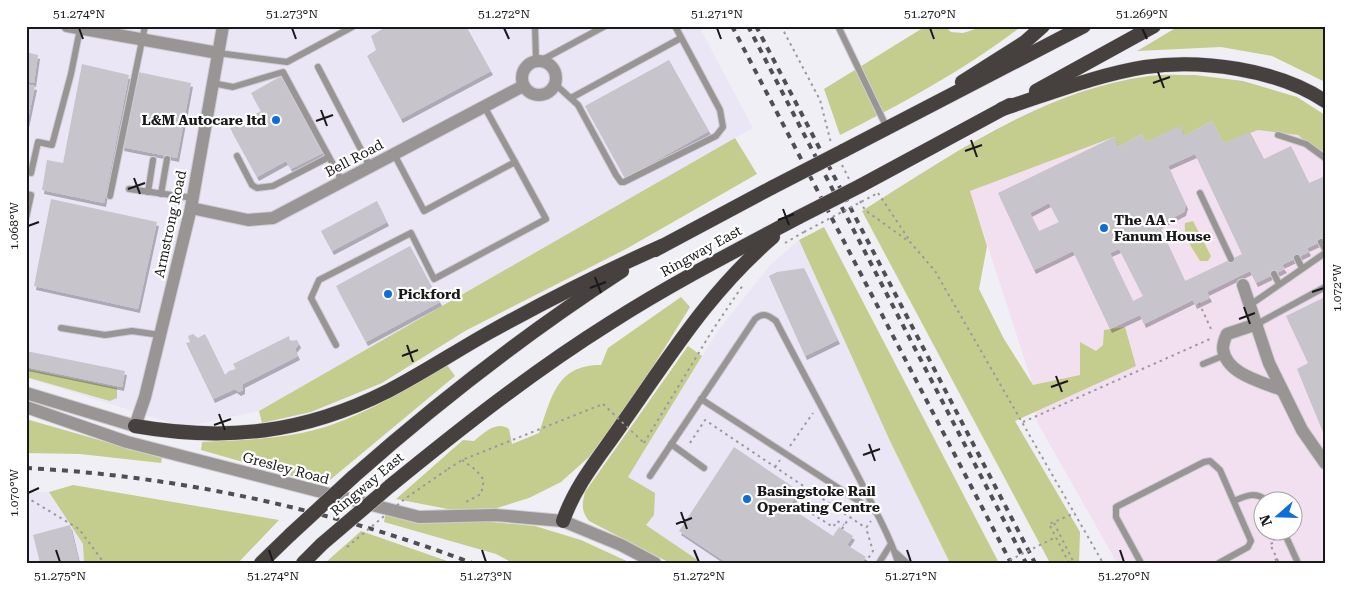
<svg xmlns="http://www.w3.org/2000/svg" width="1351" height="589" font-family="'Roboto Serif',serif">
	<style>
		.commercial { fill: #f2e0f1; fill-rule: evenodd }
		.built { fill: #ebe6f5 }
		.green { fill: #c4cd8e }
		.building { fill: #c7c4cc; fill-rule: evenodd; filter: url(#shadow) }
		.lines { fill: none; stroke-linecap: round; stroke-linejoin: round }
		.service-casing { stroke: #cecdd3; stroke-width: 8 }
		.minor-casing { stroke: #cecdd3; stroke-width: 14 }
		.tertiary-casing { stroke: #cecdd3; stroke-width: 14 }
		.trunk-casing { stroke: #cecdd3; stroke-width: 15 }
		.path { stroke: #9a999e; stroke-width: 2; stroke-dasharray: 2.5 4; stroke-linecap: butt }
		.service { stroke: #999595; stroke-width: 6 }
		.minor { stroke: #999595; stroke-width: 12 }
		.tertiary { stroke: #999595; stroke-width: 12 }
		.trunk { stroke: #46403e; stroke-width: 14 }
		.rail { stroke: #4f4e51; stroke-width: 4; stroke-dasharray: 6 6; stroke-linecap: butt }
		.trunk-bridge-casing { stroke: #cecdd3; stroke-width: 15; stroke-linecap: butt }
		.path-bridge { stroke: #9a999e; stroke-width: 2; stroke-dasharray: 2.5 4; stroke-linecap: butt }
		.trunk-bridge { stroke: #46403e; stroke-width: 14 }
		.ticks { fill: none; stroke: #19181a; stroke-width: 2 }
		.poi-dot { fill: #0e6ed7; stroke: #fff; stroke-width: 2 }
		.labels { text-anchor: middle; stroke-width: 4.5; stroke-linejoin: round; paint-order: stroke }
		.poi-label { font-size: 14px; font-weight: bold; fill: #19181a; stroke: #fff; text-anchor: start }
		.street-label { font-size: 14px; fill: #19181a; stroke: #fff }
		.neatline { fill: none; stroke: #19181a; stroke-width: 2 }
		.ticks-label { font-size: 12px; text-anchor: middle; fill: #19181a }
	</style>
	<defs>
		<filter id="shadow"><feDropShadow dx="2" dy="4" stdDeviation="0" flood-color="#0004"/></filter>
	</defs>
	<rect width="100%" height="100%" fill="#f1eff6"/>
	<path class="commercial" d="M1216,99L1325,144V563H1117L1037,422L1033,386L970,191L1113,114ZM1264,502H1294V532H1264Z"/>
	<g class="built">
		<path d="M26,26H699L753,128L259,411L184,427L26,378Z"/>
		<path d="M799,240L890,441L950,563H702L613,502L717,332L770,265Z"/>
		<path d="M26,492H49L83,544L84,563H26Z"/>
	</g>
	<g class="green">
		<path d="M926,26H945L951,32L963,33L985,26H1022C964,70 905,102 840,135L824,89Z"/>
		<path d="M1179,26H1325V82L1272,56L1221,47L1137,51Z"/>
		<path d="M1195,75L1243,81L1297,97L1325,115V158L1298,135L1258,130L1224,143L1212,121L1184,136L1180,127L1146,142L1142,134L1118,147L1114,137L970,191L987,246L979,289L1004,339L1033,385L1080,375V342L1096,351L1103,345L1104,330L1125,327L1136,366L1015,421L1080,532L1079,563H1050L862,211C950,156 1043,90 1149,76C1164,74 1180,75 1195,75Z"/>
		<path d="M735,138L757,174L626,249L465,331L382,383L311,412L262,423L259,411Z"/>
		<path d="M1193,221L1211,256L1208,261H1200C1193,249 1183,237 1185,223Z"/>
		<path d="M824,227L999,563H950L890,441L799,240Z"/>
		<path d="M681,297L690,307L639,389L589,457L561,482L529,498L497,508L453,510L396,499L463,440L474,441C483,434 496,420 509,429L512,444L539,433C552,397 556,365 601,365L608,348Z"/>
		<path d="M688,346L702,356L628,477L655,493L654,515L646,525L702,563H670L589,521C581,511 582,504 585,492Z"/>
		<path d="M447,365L455,376L324,485L201,450L202,442C245,440 290,439 331,425C372,411 409,387 447,365Z"/>
		<path d="M26,369L117,388V398L110,401L26,377Z"/>
		<path d="M26,419L162,458L161,463L80,454L26,453Z"/>
		<path d="M73,485L279,520L238,563H84L83,544L49,492Z"/>
		<path d="M386,512L535,526L581,540L631,563H513L496,554L384,522Z"/>
		<path d="M361,531L453,563H325Z"/>
	</g>
	<g class="building">
		<path d="M387,26H413L415,29L420,26H466L491,71L401,119L367,56L376,50L371,36Z"/>
		<path d="M26,52L38,55L34,83L26,81Z"/>
		<path d="M669,60L709,131L625,178L585,106Z"/>
		<path d="M82,64L129,75L104,203L42,190L47,160L63,163Z"/>
		<path d="M138,72L191,83L177,158L122,147Z"/>
		<path d="M283,75L323,153L291,169L286,161L257,177L230,128L261,111L251,93Z"/>
		<path d="M26,84L35,86L27,124H26Z"/>
		<path d="M1212,121L1224,143L1250,132L1264,159L1291,146L1309,183L1325,176V240L1307,248L1309,252L1282,265L1285,269L1256,283L1250,271L1207,292L1210,298L1195,305L1193,300L1144,324L1140,315L1110,329L1073,251L1034,270L998,193L1114,137L1118,147L1142,134L1146,142L1180,126L1184,136ZM1195,154L1242,254L1185,281L1159,225L1184,212L1186,205L1168,166ZM1049,203L1059,222L1039,231L1030,213ZM1119,249L1143,296L1133,301L1110,253Z"/>
		<path d="M51,199L157,222L138,309L34,286Z"/>
		<path d="M377,201L387,222L332,251L321,231Z"/>
		<path d="M410,246L440,302L366,342L336,286Z"/>
		<path d="M804,268L838,340L805,356L769,276L777,272Z"/>
		<path d="M1325,297V437L1297,369L1308,363L1286,316Z"/>
		<path d="M193,334L198,338L205,334L225,375L229,371L236,369L233,364L289,336L290,341L297,340L299,344L295,349L298,356L243,384V390L239,392L235,389L213,399L186,343L190,342L188,336Z"/>
		<path d="M26,351L125,371L122,387L26,367Z"/>
		<path d="M734,447L799,491L789,507L833,536L839,527L853,536L847,545L866,557L862,563H727L679,531Z"/>
		<path d="M70,525L79,563H40L33,535Z"/>
	</g>
	<g class="lines">
		<g class="service-casing">
			<g id="service">
				<path d="M535,26L536,60"/>
				<path d="M838,26L887,128"/>
				<path d="M218,53L287,62L354,26"/>
				<path d="M542,60L605,26"/>
				<path d="M318,67L370,167"/>
				<path d="M212,83L233,87L283,72L329,157"/>
				<path d="M555,84L578,105L616,175L621,182H624L716,136L723,127L720,110L675,26"/>
				<path d="M571,98L681,38"/>
				<path d="M1278,135L1306,144L1325,158"/>
				<path d="M394,154L424,211L515,162L484,106"/>
				<path d="M237,156L252,185L257,188L273,186L329,157L342,181"/>
				<path d="M31,173L38,142L52,145L71,74L80,29"/>
				<path d="M129,189L193,198"/>
				<path d="M148,192L153,160"/>
				<path d="M1200,193L1231,259"/>
				<path d="M26,194L31,195L26,218"/>
				<path d="M161,194L167,159"/>
				<path d="M110,196L145,26"/>
				<path d="M1321,242L1325,249"/>
				<path d="M1297,258L1302,268"/>
				<path d="M1274,274L1279,284"/>
				<path d="M1250,305L1325,253"/>
				<path d="M1257,324L1325,287"/>
				<path d="M61,328L105,335L132,331L160,335"/>
				<path d="M336,345L311,298L319,280L411,233L434,279L546,219L515,162"/>
				<path d="M1203,364L1225,355"/>
				<path d="M701,399L874,511"/>
				<path d="M671,444L704,468"/>
				<path d="M650,476L755,319C763,312 768,315 776,321C805,377 836,433 865,490C876,513 891,537 898,563"/>
				<path d="M1234,501C1247,495 1257,491 1268,502"/>
				<path d="M1284,532L1298,563"/>
				<path d="M896,553L907,563"/>
				<path d="M879,563L891,544"/>
				<path d="M1141,563L1116,517V507L1204,462L1210,461L1220,470L1251,541L1248,547L1219,563"/>
			</g>
		</g>
		<g class="minor-casing">
			<g id="minor">
				<path d="M67,26L218,53"/>
				<circle cx="539" cy="78" r="17"/>
				<path d="M191,208L248,220L273,218L523,86"/>
				<path d="M1243,285L1269,363L1302,430L1325,463"/>
				<path d="M1257,324L1227,334C1225,338 1223,344 1223,349C1226,374 1262,382 1282,390"/>
				<path d="M135,426L145,397L191,208L223,26"/>
			</g>
		</g>
		<g class="tertiary-casing">
			<g id="tertiary">
				<path d="M26,393L135,426"/>
				<path d="M26,407L127,442L419,517L495,515L563,521L621,545L655,563"/>
			</g>
		</g>
		<g class="trunk-casing">
			<g id="trunk">
				<path d="M962,82L1025,42L1043,26"/>
				<path d="M1036,91L1154,26"/>
				<path d="M1002,109C1049,94 1096,75 1145,67C1201,59 1277,69 1325,101"/>
				<path d="M843,151L1084,26"/>
				<path d="M860,186L1010,105"/>
				<path d="M655,250L773,187"/>
				<path d="M135,426C227,442 305,433 388,391C423,373 456,351 490,332C546,301 603,272 662,246"/>
				<path d="M353,477C439,401 525,334 622,271"/>
				<path d="M390,486C461,428 532,372 610,323C671,284 735,251 799,217"/>
				<path d="M563,521C576,483 602,454 624,421C672,353 709,292 773,237"/>
				<path d="M261,563L291,534"/>
				<path d="M303,563L322,544"/>
			</g>
		</g>
		<g class="path">
			<path d="M781,26L820,100L831,143"/>
			<path d="M842,165L849,179"/>
			<path d="M878,193L910,241"/>
			<path d="M860,201L865,210L911,243L935,271L1103,563"/>
			<path d="M785,243L804,232"/>
			<path d="M1199,303L1212,331"/>
			<path d="M1023,422L1210,339"/>
			<path d="M644,443L712,331L743,285"/>
			<path d="M690,443L705,420L866,528"/>
			<path d="M790,446L813,413"/>
			<path d="M462,460L476,470L484,480L481,494L464,503"/>
			<path d="M775,467L780,460"/>
			<path d="M448,469L462,460L603,404"/>
			<path d="M805,487L795,503L833,527L837,521L844,525"/>
			<path d="M26,497L79,529L104,563"/>
			<path d="M1260,508L1264,516"/>
			<path d="M1054,523L1074,563"/>
			<path d="M842,529L849,518"/>
			<path d="M1271,532L1275,542L1270,544L1279,563"/>
			<path d="M865,563L873,551L866,528L871,521"/>
			<path d="M1069,563L1049,524L1075,513"/>
			<path d="M1269,563L1277,559"/>
		</g>
		<use href="#service" class="service"/>
		<use href="#minor" class="minor"/>
		<use href="#tertiary" class="tertiary"/>
		<use href="#trunk" class="trunk"/>
		<g class="rail">
			<path d="M732,26L1011,563"/>
			<path d="M748,26L1026,563"/>
			<path d="M756,26L1035,563"/>
			<path d="M26,468C179,476 328,509 472,563"/>
		</g>
		<g class="trunk-bridge-casing">
			<g id="trunk-bridge">
				<path d="M773,187L843,151"/>
				<path d="M799,217L860,186"/>
				<path d="M291,534L353,477"/>
				<path d="M322,544L390,486"/>
			</g>
		</g>
		<g class="path-bridge">
			<path d="M804,232L878,193"/>
			<path d="M603,404L644,443"/>
			<path d="M347,547L406,498L448,469"/>
			<path d="M1004,563L1056,537"/>
		</g>
		<use href="#trunk-bridge" class="trunk-bridge"/>
	</g>
	<path class="ticks" d="M79,28L83,39M292,28L296,39M504,28L509,39M717,28L721,39M930,28L934,39M1142,28L1147,39M1158,72L1164,88M1153,83L1170,77M321,110L327,126M316,121L333,115M971,140L977,157M965,151L982,145M134,178L140,194M128,189L145,183M783,209L789,225M778,220L794,214M28,226L39,222M595,277L601,293M590,288L606,282M1312,292L1324,288M1244,307L1250,324M1239,319L1255,313M407,345L413,362M402,356L418,350M1056,376L1062,392M1051,387L1068,381M219,414L225,430M214,425L231,419M869,444L875,461M863,455L880,449M28,493L39,488M681,512L687,529M676,524L692,518M56,550L60,562M269,550L273,562M482,550L486,562M694,550L699,562M907,550L911,562M1120,550L1124,562"/>
	<g class="poi-dot">
		<circle cx="276" cy="120" r="5"/>
		<circle cx="1104" cy="228" r="5"/>
		<circle cx="388" cy="294" r="5"/>
		<circle cx="747" cy="499" r="5"/>
	</g>
	<g class="labels">
		<g class="poi-label">
			<text x="266" y="125" text-anchor="end">L&amp;M Autocare ltd</text>
			<text x="1114" y="225">The AA -<tspan x="1114" dy="16">Fanum House</tspan></text>
			<text x="398" y="299">Pickford</text>
			<text x="757" y="496">Basingstoke Rail<tspan x="757" dy="16">Operating Centre</tspan></text>
		</g>
		<g class="street-label">
			<text transform="translate(354 158) rotate(-28)" y="5">Bell Road</text>
			<text transform="translate(170 224) rotate(-78)" y="5">Armstrong Road</text>
			<text transform="translate(701 251) rotate(-29)" y="5">Ringway East</text>
			<text transform="translate(286 468) rotate(15)" y="5">Gresley Road</text>
			<text transform="translate(367 484) rotate(-40)" y="5">Ringway East</text>
		</g>
	</g>
	<rect width="1351" height="589" fill="none" stroke="#ffffff" stroke-width="55"/>
	<g transform="translate(1278 516) rotate(250)"><circle r="24" fill="#ffffff" stroke="#a3a3a3"/>
	<path d="M0-4L9 19L0 12L-9 19Z" fill="#0e6ed7"/>
	<text y="-8" font-size="14" font-weight="bold" text-anchor="middle" fill="#19181a">N</text>
	</g>
	<rect x="28" y="28" width="1296" height="534" class="neatline"/>
	<g class="ticks-label">
		<text x="79" y="18">51.274°N</text>
		<text x="292" y="18">51.273°N</text>
		<text x="504" y="18">51.272°N</text>
		<text x="717" y="18">51.271°N</text>
		<text x="930" y="18">51.270°N</text>
		<text x="1142" y="18">51.269°N</text>
		<text transform="translate(14 226) rotate(-90)" y="4">1.068°W</text>
		<text transform="translate(1337 288) rotate(-90)" y="4">1.072°W</text>
		<text transform="translate(14 493) rotate(-90)" y="4">1.070°W</text>
		<text x="60" y="580">51.275°N</text>
		<text x="273" y="580">51.274°N</text>
		<text x="486" y="580">51.273°N</text>
		<text x="699" y="580">51.272°N</text>
		<text x="911" y="580">51.271°N</text>
		<text x="1124" y="580">51.270°N</text>
	</g>
</svg>
